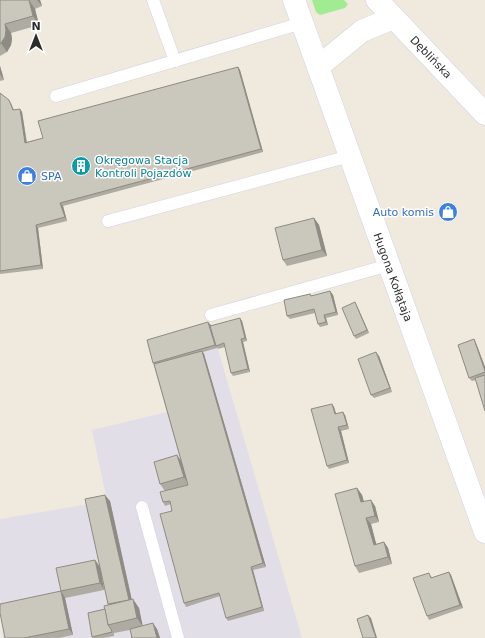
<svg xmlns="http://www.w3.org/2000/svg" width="485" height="638" font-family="'DejaVu Sans',sans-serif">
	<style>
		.industrial { fill: #e2dee7 }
		.green { fill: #a1eb93 }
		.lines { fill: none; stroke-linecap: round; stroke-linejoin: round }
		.service-casing { stroke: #d2d2e6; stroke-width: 13 }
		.minor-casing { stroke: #d2d2e6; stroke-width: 23 }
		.secondary-casing { stroke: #d2d2e6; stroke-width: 23 }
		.service { stroke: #fff; stroke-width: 12 }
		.minor { stroke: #fff; stroke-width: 22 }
		.secondary { stroke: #fff; stroke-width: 22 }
		.wall { fill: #aeaba2 }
		.shaded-wall { fill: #8d8b84 }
		.building { fill: #cac7bc; stroke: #8d8b84 }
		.labels { text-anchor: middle; stroke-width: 3; stroke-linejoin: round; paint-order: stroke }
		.street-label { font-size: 11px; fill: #2c2c2c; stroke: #fff }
		.culture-label { font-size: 11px; fill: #0d838f; stroke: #fff; text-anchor: start }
		.shop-label { font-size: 11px; fill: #366cbe; stroke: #fff; text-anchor: start }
	</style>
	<rect width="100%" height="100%" fill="#efeadd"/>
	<path class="industrial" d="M211,325L302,638H3L0,599V519L107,501L92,430L167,412L147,344Z"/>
	<path class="green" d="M312,0H344L348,4L345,8L320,15L316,12Z"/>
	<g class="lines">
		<g class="service-casing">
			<g id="service">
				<path d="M153,0L175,61"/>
				<path d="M56,96L302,23"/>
				<path d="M108,221L350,156"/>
				<path d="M211,315L389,265"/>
				<path d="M142,507L178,638"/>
			</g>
		</g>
		<g class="minor-casing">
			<g id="minor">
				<path d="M294,0L485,532"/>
				<path d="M318,67L362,31L393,18"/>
			</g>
		</g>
		<g class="secondary-casing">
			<path id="secondary" d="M377,0L485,114"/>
		</g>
		<use href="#service" class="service"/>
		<use href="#minor" class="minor"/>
		<use href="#secondary" class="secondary"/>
	</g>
	<g class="wall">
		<path d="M0,0H40L42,6L35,9L39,25L11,33L12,39L11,45L7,52L0,56Z"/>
		<path d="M0,66L4,80L0,81Z"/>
		<path d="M238,67L240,70L263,152L63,206L67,221L38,228L43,269L0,274V93L11,103L14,110L20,109L22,112L27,142L43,138Z"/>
		<path d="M314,218L319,225L327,256L287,266L283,260Z"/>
		<path d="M330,291L333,295L338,315L326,318L328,325L320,327L318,324L315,313L290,319L287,316L310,294L312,296Z"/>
		<path d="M357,306L369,333L356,339L354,336Z"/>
		<path d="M242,321L247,341L243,342L250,372L233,376L231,373L225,347L218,349L217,347V348L203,352L204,354L266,567L253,570L264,611L228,621L226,618L220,596L186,607L184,603L172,511L171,504L165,506L163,502L165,491L160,484L177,455L181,461L154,365L153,363L211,326Z"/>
		<path d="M474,339L476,343L485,367V411L476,380L472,381L469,378Z"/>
		<path d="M379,356L392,392L374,398L371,395Z"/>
		<path d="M332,404L334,407L336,413L345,415L349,429L341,431L349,463L329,469L327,466Z"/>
		<path d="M357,488L362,495L364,502L375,506L379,522L371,524L376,544L384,542L388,548L392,564L359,573L355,566Z"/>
		<path d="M110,501L132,600L139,608L142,626L157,629L160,638H132L130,630L114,633V636L103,638H94L92,637L105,609L108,605Z"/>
		<path d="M95,560L100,567L104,590L65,598L73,635L59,638H5L61,591Z"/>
		<path d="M449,572L451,575L463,608L429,620L427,616L431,576L432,578Z"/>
	</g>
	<g class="shaded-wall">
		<path d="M29,0L35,9L39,25L33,16Z"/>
		<path d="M37,0H40L42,6Z"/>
		<path d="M5,24L11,33L12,39L11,45L7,52L1,43Z"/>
		<path d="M0,66L4,80L0,74Z"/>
		<path d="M238,67L240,70L263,152L261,149Z"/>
		<path d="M20,109L22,112L27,146L25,143Z"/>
		<path d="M60,203L63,206L67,221L65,217Z"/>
		<path d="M314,218L319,225L327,256L322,250Z"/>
		<path d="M36,225L38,228L43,269L41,265Z"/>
		<path d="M330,291L333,295L338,315L336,312Z"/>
		<path d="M355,302L357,306L369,333L367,330Z"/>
		<path d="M324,315L326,318L328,325L326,322Z"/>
		<path d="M240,318L242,321L247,341L245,338Z"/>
		<path d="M208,322L211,325L216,345V346L217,348L215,345Z"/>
		<path d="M241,339L243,342L250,372L248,369Z"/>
		<path d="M474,339L476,343L485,367V371Z"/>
		<path d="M202,351L204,354L266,567L263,563Z"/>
		<path d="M376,352L379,356L392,392L390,388Z"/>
		<path d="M332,404L334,407L337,417L335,414Z"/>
		<path d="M343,412L345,415L349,429L347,425Z"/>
		<path d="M338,427L341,431L349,463L347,460Z"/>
		<path d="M177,455L183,464L190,486L184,477Z"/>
		<path d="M357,488L362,495L366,509L361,502Z"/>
		<path d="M105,495L110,501L133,606L129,600Z"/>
		<path d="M371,500L375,506L379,522L375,516Z"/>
		<path d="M366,518L371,524L378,551L374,545Z"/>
		<path d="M384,542L388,548L392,564L388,557Z"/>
		<path d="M95,560L100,567L104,590L100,583Z"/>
		<path d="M251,567L253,570L264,611L262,607Z"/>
		<path d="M449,572L451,575L463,608L460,605Z"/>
		<path d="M61,591L65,598L73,635L69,629Z"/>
		<path d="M133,599L139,608L143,627L137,618Z"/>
		<path d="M368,615L371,618L377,638H376Z"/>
		<path d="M153,623L157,629L160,638H157Z"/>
	</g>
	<g class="building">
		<path d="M0,0H29L33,16L5,24L6,30L5,37L1,43L0,44Z"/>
		<path d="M238,67L261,149L60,203L65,217L36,225L41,265L0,271V93L9,100L13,110L20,109L25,143L43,138L38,121Z"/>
		<path d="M314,218L322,250L283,260L275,228Z"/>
		<path d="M330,291L336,312L324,315L326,322L318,324L314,309L287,316L284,300L310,294L311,296Z"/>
		<path d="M355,302L367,330L354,336L342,308Z"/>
		<path d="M240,318L245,338L241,339L248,369L231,373L224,343L216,346L210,326Z"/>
		<path d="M208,322L215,345L153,363L147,340Z"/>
		<path d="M474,339L485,371V372L469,378L458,345Z"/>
		<path d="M202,351L263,563L251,567L262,607L226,618L219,593L184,603L160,514L172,511L170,501L163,502L160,492L188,485L154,364Z"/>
		<path d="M376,352L390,388L371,395L358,359Z"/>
		<path d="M485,375V411L475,378Z"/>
		<path d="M332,404L335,414L343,412L347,425L338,427L347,460L327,466L311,409Z"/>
		<path d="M177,455L184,477L160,484L154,462Z"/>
		<path d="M357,488L361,502L371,500L375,516L366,518L374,545L384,542L388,557L355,566L335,494Z"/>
		<path d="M105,495L129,600L108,604L85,499Z"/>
		<path d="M95,560L100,583L61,591L56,568Z"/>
		<path d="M449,572L460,605L427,616L413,578L429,573L431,578Z"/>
		<path d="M61,591L69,629L24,638H5L0,613V604Z"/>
		<path d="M133,599L137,618L108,625L104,606Z"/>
		<path d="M105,609L108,625L111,629L112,632L92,637L88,613Z"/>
		<path d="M368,615L376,638H363L357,619Z"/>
		<path d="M153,623L157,638H132L130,629Z"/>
	</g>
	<defs>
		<g id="building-disc" transform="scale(1)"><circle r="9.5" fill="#0f9aa8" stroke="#fff"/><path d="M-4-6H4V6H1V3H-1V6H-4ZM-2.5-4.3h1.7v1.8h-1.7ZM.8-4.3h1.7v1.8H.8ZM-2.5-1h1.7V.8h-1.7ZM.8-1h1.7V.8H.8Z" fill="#fff"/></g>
		<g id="shop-disc" transform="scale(1)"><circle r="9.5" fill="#3f7fe0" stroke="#fff"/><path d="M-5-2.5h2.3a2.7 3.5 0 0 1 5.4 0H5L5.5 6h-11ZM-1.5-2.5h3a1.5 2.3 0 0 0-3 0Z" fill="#fff"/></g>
	</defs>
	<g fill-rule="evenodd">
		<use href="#building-disc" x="81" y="166"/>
		<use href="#shop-disc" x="27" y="176"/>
		<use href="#shop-disc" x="448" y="212"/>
	</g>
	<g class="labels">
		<g class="street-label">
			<text transform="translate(431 57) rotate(46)" y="4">Dęblińska</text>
			<text transform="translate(393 277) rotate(70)" y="4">Hugona Kołłątaja</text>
		</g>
		<g class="culture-label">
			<text x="95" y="164">Okręgowa Stacja<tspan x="95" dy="13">Kontroli Pojazdów</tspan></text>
		</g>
		<g class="shop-label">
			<text x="41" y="180">SPA</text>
			<text x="434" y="216" text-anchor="end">Auto komis</text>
		</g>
	</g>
	<g transform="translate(36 36)" stroke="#ffffff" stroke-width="3" paint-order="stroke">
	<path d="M0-3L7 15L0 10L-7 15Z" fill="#2c2c2c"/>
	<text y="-6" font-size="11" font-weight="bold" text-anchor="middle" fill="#2c2c2c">N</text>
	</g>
</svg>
